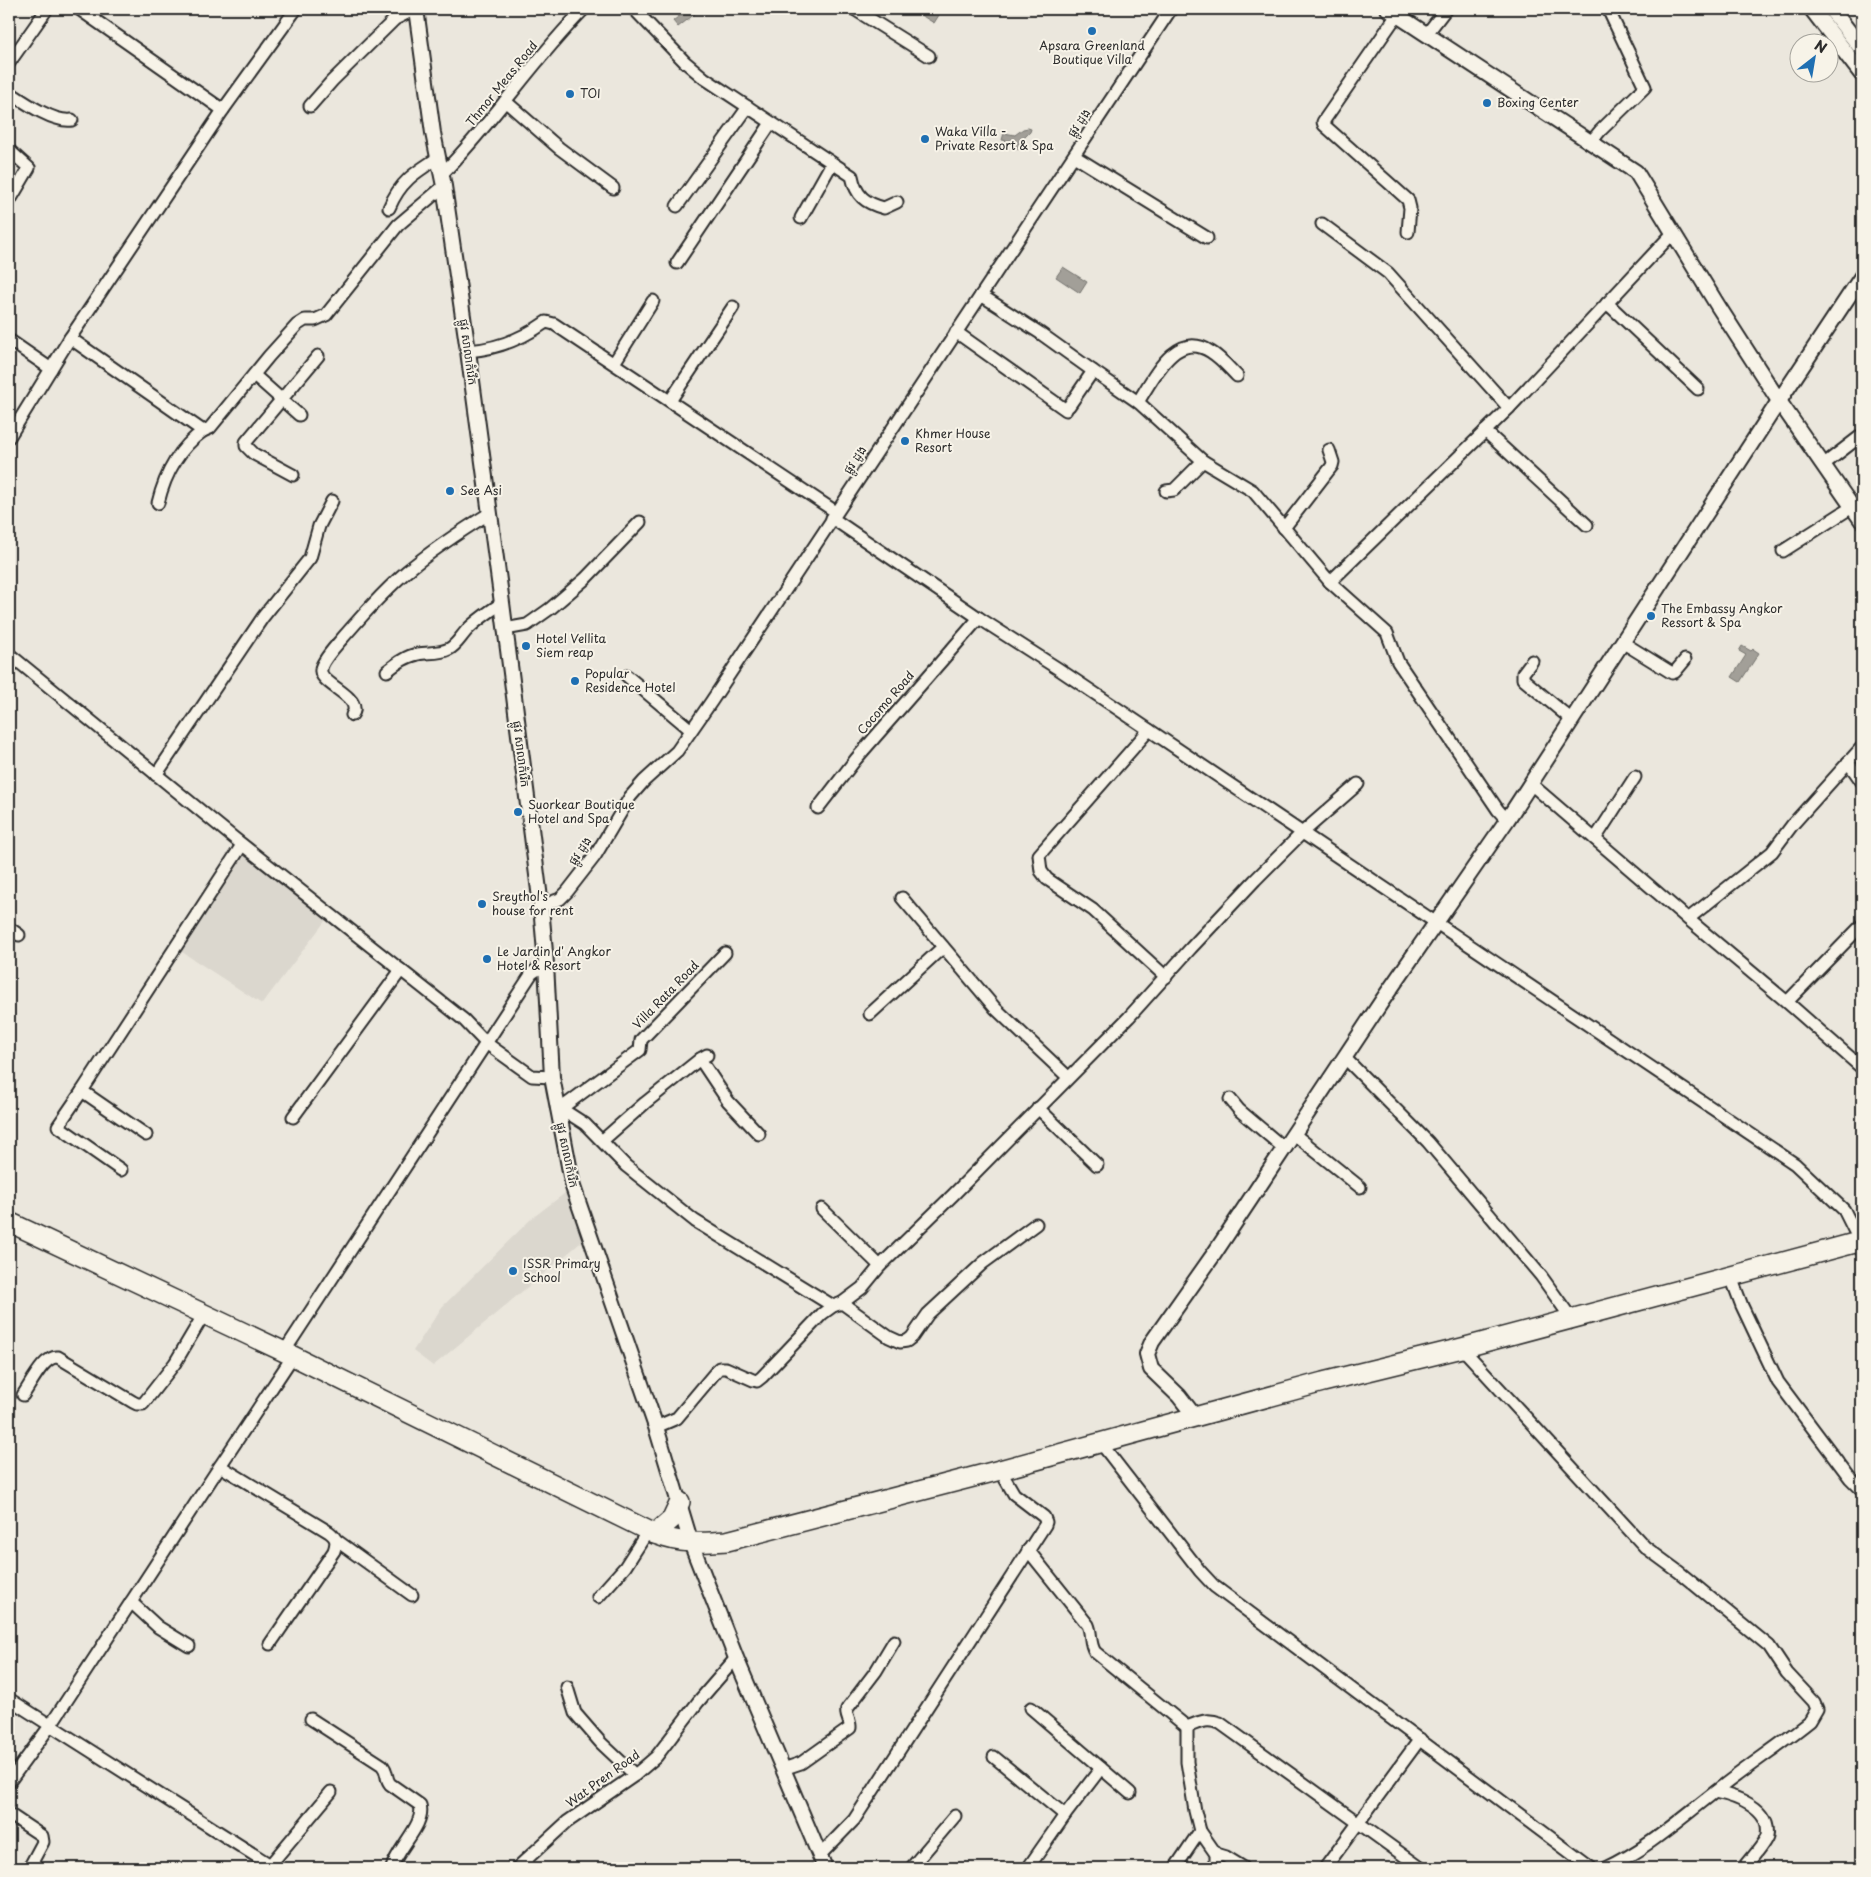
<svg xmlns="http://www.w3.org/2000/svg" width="1871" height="1877" font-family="'Playpen Sans','Noto Sans Khmer',sans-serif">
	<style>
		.built { fill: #dbd7ce }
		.water { fill: #a29f98; stroke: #72716c }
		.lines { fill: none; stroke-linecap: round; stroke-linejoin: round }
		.minor-casing { stroke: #2b2b2b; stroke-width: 15 }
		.tertiary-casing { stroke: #2b2b2b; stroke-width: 18 }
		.secondary-casing { stroke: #2b2b2b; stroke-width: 19 }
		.trunk-casing { stroke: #2b2b2b; stroke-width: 22 }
		.minor { stroke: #f7f3e8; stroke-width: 11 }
		.tertiary { stroke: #f7f3e8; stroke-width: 14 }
		.secondary { stroke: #f7f3e8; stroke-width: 15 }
		.trunk { stroke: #f7f3e8; stroke-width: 19 }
		.poi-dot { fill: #1f6fb2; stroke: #f7f3e8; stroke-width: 2 }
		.labels { text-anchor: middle; stroke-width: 4; stroke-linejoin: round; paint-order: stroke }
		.poi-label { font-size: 12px; fill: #2b2b2b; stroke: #f7f3e8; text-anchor: start }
		.street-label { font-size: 12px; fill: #2b2b2b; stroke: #f7f3e8 }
	</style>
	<rect width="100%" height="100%" fill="#ebe7dd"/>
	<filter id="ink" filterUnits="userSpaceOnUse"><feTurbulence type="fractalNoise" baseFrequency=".02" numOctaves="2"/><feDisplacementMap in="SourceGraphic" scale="10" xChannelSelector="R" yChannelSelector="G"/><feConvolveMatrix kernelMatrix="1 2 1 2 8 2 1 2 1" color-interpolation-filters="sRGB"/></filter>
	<g filter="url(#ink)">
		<g class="built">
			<path d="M245,850L329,916L262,1004L179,950Z"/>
			<path d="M573,1187L591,1234L433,1366L413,1351L442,1307L531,1219Z"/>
		</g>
		<g class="water">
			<path d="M688,9L700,10L678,27L673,21Z"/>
			<path d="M911,9H929L939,15L934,23Z"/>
			<path d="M1028,128L1031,129L1030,132L1023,139L1025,145L1022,150L1017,149L1013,142L1002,140L1004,133L1015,135L1023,129Z"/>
			<path d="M1063,267L1087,282L1080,293L1056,277Z"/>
			<path d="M1742,646L1751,651L1753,649L1759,653L1740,682L1732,677L1746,655L1739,651Z"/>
		</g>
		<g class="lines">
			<g class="minor-casing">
				<g id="minor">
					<path d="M79,9L223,110"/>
					<path d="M634,9L685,62L704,78L852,176C856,196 865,203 884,208L897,202"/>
					<path d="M854,9L929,56"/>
					<path d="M1397,15L1323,122L1324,125L1408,200L1410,208L1408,232"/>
					<path d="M1426,35L1446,9"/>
					<path d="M9,63L47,9"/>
					<path d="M9,92C24,102 54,123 72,120"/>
					<path d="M505,101L559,148L613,188"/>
					<path d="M310,106L332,81L395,19L415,9"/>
					<path d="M1590,143L1600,131L1645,87L1608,9"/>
					<path d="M9,150L29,168L9,202"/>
					<path d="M1074,156L1207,238"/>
					<path d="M441,175C493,123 532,61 584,9"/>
					<path d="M677,206L748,107"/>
					<path d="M389,208C400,182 414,173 438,158"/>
					<path d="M801,218L832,163"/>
					<path d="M1322,224L1388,273L1509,408"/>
					<path d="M677,263L771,123"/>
					<path d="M981,295L1040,333L1093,371L1138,402L1203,461L1253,491L1330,582L1387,633L1398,662L1498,810L1507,820"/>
					<path d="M1607,303L1698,389"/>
					<path d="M956,332L1066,410"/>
					<path d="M70,338L203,431L210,428L269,356L297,325L305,320H315L326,315L398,225L444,186"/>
					<path d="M9,340L51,369"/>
					<path d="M468,351C497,349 522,339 546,322L554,324L836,512"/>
					<path d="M614,363L653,301"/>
					<path d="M254,375L299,415"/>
					<path d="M670,401L733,307"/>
					<path d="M1138,402C1154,377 1176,329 1211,352C1221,358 1229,368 1237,376"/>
					<path d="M1069,406L1093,371"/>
					<path d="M1485,431L1587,525"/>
					<path d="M9,437L70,338L223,110L296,9"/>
					<path d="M1823,465L1862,435"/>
					<path d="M293,475L254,454L246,446V442L318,356"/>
					<path d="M1166,491L1174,490L1203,461"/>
					<path d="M158,503C165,474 178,449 203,431"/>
					<path d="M832,518L979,618L1057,668L1795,1164L1844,1210L1860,1242"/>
					<path d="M1284,528L1332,466L1333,462L1329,450"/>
					<path d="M1783,551L1852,507"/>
					<path d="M1330,582L1509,408L1673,233"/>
					<path d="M505,629L527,625L551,608L585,579L640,522"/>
					<path d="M1622,642L1672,673L1675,672L1685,660"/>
					<path d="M9,654L234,838L464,1020L486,1043L532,1076L552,1077"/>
					<path d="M1532,661L1523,673V679L1572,720"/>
					<path d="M387,671C396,664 406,656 418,654C428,652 439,654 449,649C457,645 461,636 468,629C478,619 490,611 502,603"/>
					<path d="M627,676L691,730"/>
					<path d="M352,715C353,713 355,711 354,708C354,694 318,682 321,669C322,661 335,647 340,641C361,617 382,593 406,572C432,550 461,531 490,513"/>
					<path d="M1149,730L1039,855L1041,871L1047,879L1093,910L1166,977"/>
					<path d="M1848,762L1862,782"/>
					<path d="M156,775L263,617L310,558L319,526L332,501"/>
					<path d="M1531,784L1688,919L1787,1002L1862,1068"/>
					<path d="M818,808L856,759L979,618"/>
					<path d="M1595,839L1635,777"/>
					<path d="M902,898L995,1008L1068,1077"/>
					<path d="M541,906L560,899L567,892L595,856L630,797L644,781L677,751L711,702L1171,9"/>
					<path d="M1688,919L1772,852L1793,824L1862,747"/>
					<path d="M9,928L19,935"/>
					<path d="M1787,1002L1862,925"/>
					<path d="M870,1014L943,947"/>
					<path d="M707,1055L700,1059L728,1101L759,1134"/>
					<path d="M1345,1058L1428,1142L1541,1276L1571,1318"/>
					<path d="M82,1091L58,1126L121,1170"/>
					<path d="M1230,1099L1239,1110L1285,1149"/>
					<path d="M558,1108L567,1104L640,1050L641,1040L725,953"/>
					<path d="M1038,1108L1097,1165"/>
					<path d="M557,1109L568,1113L585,1124L626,1166L695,1221L833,1306"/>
					<path d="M293,1117L401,970"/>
					<path d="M1294,1134L1360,1187"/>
					<path d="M146,1135L82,1091L242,845"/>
					<path d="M603,1140L645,1103L700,1059"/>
					<path d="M822,1209L880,1266"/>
					<path d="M1731,1277L1742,1306L1778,1382L1850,1478L1862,1490"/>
					<path d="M842,1303L889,1337L900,1342L907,1341L912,1337L928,1314L983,1263L1036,1224"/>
					<path d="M1462,1348L1645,1547L1679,1572L1769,1646L1787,1673L1814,1702L1817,1709L1810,1721C1779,1746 1746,1767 1715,1792C1680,1819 1647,1849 1606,1868"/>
					<path d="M284,1352L532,973L546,964"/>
					<path d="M23,1395C31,1384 44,1355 58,1357L133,1402L137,1404H143L175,1363L204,1314"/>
					<path d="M656,1427L677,1418L719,1368H726L753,1380L757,1381L762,1377L822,1314L833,1306L842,1303L862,1288L880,1266L953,1195L1129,1017L1191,948L1255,880L1302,833L1358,784"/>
					<path d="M1100,1442L1200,1571L1214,1586L1591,1868"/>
					<path d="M220,1466L329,1532C337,1538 337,1542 334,1551L270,1644"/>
					<path d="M336,1540L412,1595"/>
					<path d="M1028,1550L1088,1625C1092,1634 1089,1643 1095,1652L1187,1727"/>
					<path d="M598,1597L625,1567L648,1531"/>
					<path d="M131,1602L158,1627L189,1646"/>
					<path d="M567,1687L575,1713L601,1743L635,1775"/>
					<path d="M9,1699L275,1868"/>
					<path d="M1031,1708L1130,1793"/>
					<path d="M311,1719L382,1765C388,1771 385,1778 390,1784L420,1805C426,1824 397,1848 392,1868"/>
					<path d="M994,1757L1065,1815"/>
					<path d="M783,1769L801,1763L850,1728C851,1721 845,1716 847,1709L876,1671L894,1641"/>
					<path d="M9,1782L50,1726L220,1466L293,1356"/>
					<path d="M1715,1792C1735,1796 1772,1808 1767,1836C1765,1844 1749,1861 1744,1868"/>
					<path d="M9,1814L42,1836L43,1842L29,1868"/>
					<path d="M1216,1854L1226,1857L1244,1868"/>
					<path d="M820,1855L854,1820L1045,1525L1046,1522L1044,1517L1014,1494L1000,1470"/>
					<path d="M270,1865L331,1792"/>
					<path d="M517,1868L567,1822L635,1775L656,1757L698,1702L736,1658"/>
					<path d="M911,1868L955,1816"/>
					<path d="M1028,1868L1065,1815L1101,1768"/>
					<path d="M1175,1868L1200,1831"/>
					<path d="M1216,1868V1854L1200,1831L1195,1811L1187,1762V1727C1199,1722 1207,1718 1220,1723L1421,1868"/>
					<path d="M1325,1868L1420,1739"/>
					<path d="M1860,1868L1862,1865"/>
				</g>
			</g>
			<g class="tertiary-casing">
				<g id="tertiary">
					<path d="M416,9L433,133L444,186L468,351L502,603L541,906L546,964L552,1077L573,1187L656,1427L691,1543L736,1658L825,1868"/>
					<path d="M1388,9L1636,172L1718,306L1779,401L1862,521"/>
					<path d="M1196,1418L1179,1396L1151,1369L1147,1354L1152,1342L1214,1254L1384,998L1507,820L1779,401L1862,276"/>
				</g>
			</g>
			<g class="secondary-casing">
				<g id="secondary">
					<path d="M1812,9L1862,74"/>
					<path d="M1831,9L1862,49"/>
				</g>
			</g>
			<g class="trunk-casing">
				<g id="trunk">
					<path d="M9,1222L293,1356L655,1534C680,1544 701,1543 727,1541L1000,1470L1323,1382L1462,1348L1862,1241"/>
					<path d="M655,1534L672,1519L680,1502"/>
				</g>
			</g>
			<use href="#minor" class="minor"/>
			<use href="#tertiary" class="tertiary"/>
			<use href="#secondary" class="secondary"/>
			<use href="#trunk" class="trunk"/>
		</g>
	</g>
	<g class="poi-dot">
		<circle cx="1092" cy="31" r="5"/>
		<circle cx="570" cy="94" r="5"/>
		<circle cx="1487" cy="103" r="5"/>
		<circle cx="925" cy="139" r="5"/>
		<circle cx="905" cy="441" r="5"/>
		<circle cx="450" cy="491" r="5"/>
		<circle cx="1651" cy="616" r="5"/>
		<circle cx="526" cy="646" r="5"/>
		<circle cx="575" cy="681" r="5"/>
		<circle cx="518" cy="812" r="5"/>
		<circle cx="482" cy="904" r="5"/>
		<circle cx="487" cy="959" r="5"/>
		<circle cx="513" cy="1271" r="5"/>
	</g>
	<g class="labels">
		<g class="poi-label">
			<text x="1092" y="50" text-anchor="middle">Apsara Greenland<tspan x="1092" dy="14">Boutique Villa</tspan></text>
			<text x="580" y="98">TOI</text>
			<text x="1497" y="107">Boxing Center</text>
			<text x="935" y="136">Waka Villa -<tspan x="935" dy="14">Private Resort &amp; Spa</tspan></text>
			<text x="915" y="438">Khmer House<tspan x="915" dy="14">Resort</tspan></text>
			<text x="460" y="495">See Asi</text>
			<text x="1661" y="613">The Embassy Angkor<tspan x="1661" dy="14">Ressort &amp; Spa</tspan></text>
			<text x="536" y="643">Hotel Vellita<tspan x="536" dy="14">Siem reap</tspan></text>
			<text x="585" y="678">Popular<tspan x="585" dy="14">Residence Hotel</tspan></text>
			<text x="528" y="809">Suorkear Boutique<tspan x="528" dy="14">Hotel and Spa</tspan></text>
			<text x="492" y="901">Sreythol's<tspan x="492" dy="14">house for rent</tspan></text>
			<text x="497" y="956">Le Jardin d' Angkor<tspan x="497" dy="14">Hotel &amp; Resort</tspan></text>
			<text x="523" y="1268">ISSR Primary<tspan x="523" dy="14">School</tspan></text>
		</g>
		<g class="street-label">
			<text transform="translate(502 84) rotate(-51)" y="4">Thmor Meas Road</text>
			<text transform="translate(1079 123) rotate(-56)" y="4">ផ្លូវ ដូង</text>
			<text transform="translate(468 352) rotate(82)" y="4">ផ្លូវ សាលាកំរើក</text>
			<text transform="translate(855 460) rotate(-56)" y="4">ផ្លូវ ដូង</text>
			<text transform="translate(886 703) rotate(-49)" y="4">Cocomo Road</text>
			<text transform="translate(521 754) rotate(83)" y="4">ផ្លូវ សាលាកំរើក</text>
			<text transform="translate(580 851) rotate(-56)" y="4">ផ្លូវ ដូង</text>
			<text transform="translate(666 995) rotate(-46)" y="4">Villa Rata Road</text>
			<text transform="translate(567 1155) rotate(78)" y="4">ផ្លូវ សាលាកំរើក</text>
			<text transform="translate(603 1779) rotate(-36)" y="4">Wat Pren Road</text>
		</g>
	</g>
	<rect width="1871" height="1877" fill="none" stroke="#f7f3e8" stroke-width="30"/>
	<rect x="15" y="15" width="1841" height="1847" fill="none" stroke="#2b2b2b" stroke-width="2" filter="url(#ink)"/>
	<g transform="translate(1814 58) rotate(31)"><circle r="24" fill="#f7f3e8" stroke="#a5a39c"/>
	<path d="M0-4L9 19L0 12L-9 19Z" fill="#1f6fb2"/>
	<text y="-8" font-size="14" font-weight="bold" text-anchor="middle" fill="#2b2b2b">N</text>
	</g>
</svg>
